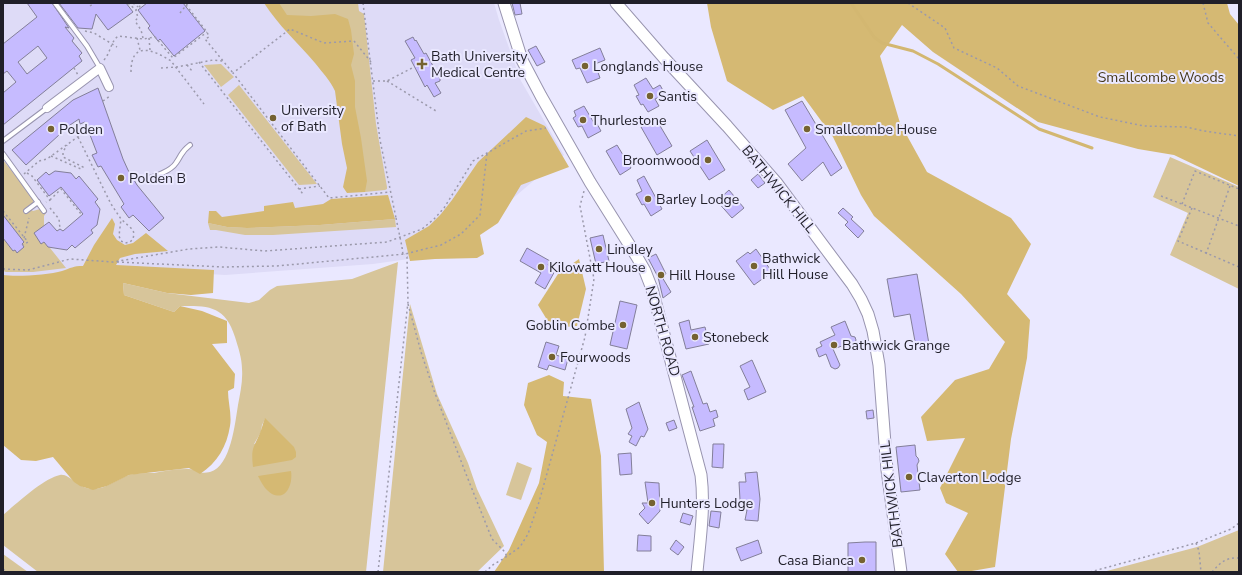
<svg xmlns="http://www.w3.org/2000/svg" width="1242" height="575" font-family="'Nunito Sans',sans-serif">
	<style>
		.built { fill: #dedbf7 }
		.green { fill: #d7c59a; fill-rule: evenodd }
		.forest { fill: #d5b973 }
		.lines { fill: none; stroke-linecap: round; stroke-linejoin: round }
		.stream { stroke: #d3b771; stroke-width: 3 }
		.building { fill: #c6bbff; stroke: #837f99; fill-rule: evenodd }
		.service-casing { stroke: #9894af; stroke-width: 6 }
		.minor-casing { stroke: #9894af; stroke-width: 10 }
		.tertiary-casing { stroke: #9894af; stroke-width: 13 }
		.path { stroke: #9b99ab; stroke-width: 1.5; stroke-dasharray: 2 3; stroke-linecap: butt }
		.service { stroke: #fff; stroke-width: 4 }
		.minor { stroke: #fff; stroke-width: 8 }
		.tertiary { stroke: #fff; stroke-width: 11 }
		.path-bridge { stroke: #9b99ab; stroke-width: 1.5; stroke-dasharray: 2 3; stroke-linecap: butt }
		.poi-dot { fill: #756231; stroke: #eae8ff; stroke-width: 1.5 }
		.labels { text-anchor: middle; stroke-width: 4; stroke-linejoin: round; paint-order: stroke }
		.poi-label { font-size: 14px; fill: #201f29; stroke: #eae8ff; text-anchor: start }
		.park-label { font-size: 14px; fill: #423617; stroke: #eae8ff }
		.street-label { font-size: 14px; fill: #201f29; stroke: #eae8ff }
	</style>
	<rect width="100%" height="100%" fill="#eae8ff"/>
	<path class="built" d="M3,3H494L499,20L521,81L564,155L484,223L423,257L373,264L225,275L144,270L3,283Z"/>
	<g class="green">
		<path d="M275,3H358L359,11L364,14L376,124L387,187V189L385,190L365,192L343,60L320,50Z"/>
		<path d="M221,64L234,77L221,87L204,65Z"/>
		<path d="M239,85L317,184L299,185L228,95Z"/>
		<path d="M1170,157L1239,187V289L1170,255L1188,213L1153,197Z"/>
		<path d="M3,160L33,198V204L29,208L33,211L40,209L46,213L44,216V226L38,233L66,268L33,272H6L3,271Z"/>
		<path d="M395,219L396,227L273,235H245L216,230H210L208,223L227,227L247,228L320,225Z"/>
		<path d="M398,262L366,572H38L3,545V515C16,504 44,478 60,475C69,473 80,490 93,489C106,489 117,479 129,475C137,473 146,473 154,473C164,471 176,469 187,469C196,468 197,475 210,472C231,466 235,423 238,405C240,394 243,381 242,369C242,358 238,347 235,337C225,305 208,306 180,306L174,312L124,295L123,283L167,293L249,303L259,300L270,290L277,286L352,279ZM265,419L281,435L254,444L261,432L262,425Z"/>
		<path d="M410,304L437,394L468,463L477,489L504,546L477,572H383Z"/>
		<path d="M517,462L532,468L521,500L506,495Z"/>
		<path d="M1239,530V572H1103L1197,547Z"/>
		<path d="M3,554L28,572H3Z"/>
	</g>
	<g class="forest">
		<path d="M264,3H279L287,15L311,16L335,14L348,19L351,30L354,54L351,65L355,81V107L361,138L367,181L365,192L347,193L343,187L347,168L342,144L335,91C330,80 322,72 315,63C298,43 278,25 264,3Z"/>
		<path d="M707,3H1227L1230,14L1239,25V186L1174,155L1138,149L1038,122L933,52L902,25L880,56L900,123L927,172L1011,218L1031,244L1007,294L1030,320L1027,358L1011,439L995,567L966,572H958L945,554L968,513L946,503L940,488L965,438L927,441L921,417L955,380L989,369L1005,342L961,294L874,216L861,195L833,137L803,96L773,110L727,81L711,27Z"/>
		<path d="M526,117L545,126L569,167L521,185L498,223L480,235L484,254L477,258L435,259L410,261L405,240L429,226L441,214L452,200L478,162Z"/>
		<path d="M388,195L395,219L320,225L247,228L227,227L208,223L209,211H216L222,217L264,211V206L293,202L295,208L323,204L331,199Z"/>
		<path d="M112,218L115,224L113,234L117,240L125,245L133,243L146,233L168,251L135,254L120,258L116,265L214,270L213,293L191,295L167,293L123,283L124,295L174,312L180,306L202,311L227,321V343L212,344L235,374L234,388L228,391C228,402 232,415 230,426C227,446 217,463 200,474L189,468L129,475L107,486L93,490L80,486L74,482L53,457L36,461L21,460L3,445V275C16,277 49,275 62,271C71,268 73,266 83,266L94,245Z"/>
		<path d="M579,259L586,289L577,326L552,328L538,305L558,274Z"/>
		<path d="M549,375L564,382L563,396L591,399L601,456L604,572H494L509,550L539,483L547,442L537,435L524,405L528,383Z"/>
		<path d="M265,418L294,447L296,452V457L292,460L253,467C251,448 253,449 260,433C262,428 263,423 265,418Z"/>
		<path d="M291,471C293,483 287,501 272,494C265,490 261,482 258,476Z"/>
	</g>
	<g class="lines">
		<path class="stream" d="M851,3L874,37L882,43L913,51L938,64L1039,129L1092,148"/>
	</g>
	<g class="building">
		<path d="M27,3H52L69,28L65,27L74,38L72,41L82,53L79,56L82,61L3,125V93L16,82L7,71L3,74V44L37,17ZM38,46L47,58L27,74L18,62Z"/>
		<path d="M59,3H126L133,12L108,30L96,14L92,29L78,28Z"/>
		<path d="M147,3H183L205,31L174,56L160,39L158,41L148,28L150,26L138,10Z"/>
		<path d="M512,3H520L522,14L515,15Z"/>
		<path d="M413,37L415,41L416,40L424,54L426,53L440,79V81L435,83L441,93L434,97L427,85L425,87L411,60L415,58L405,41Z"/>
		<path d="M536,46L545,62L537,66L528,50Z"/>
		<path d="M600,48L605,60L595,64L600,78L587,83L580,68L576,69L572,60Z"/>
		<path d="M646,78L653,89L660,85L665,94L655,99L659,106L648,112L643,104L641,105L636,96L639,95L634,85Z"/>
		<path d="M98,88L123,159L128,170L137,185L164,218L149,231L133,215L129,218L121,207L124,204L101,166L98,167L92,155L97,153L85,122L80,124L79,119L70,125L26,165L12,150L73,100Z"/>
		<path d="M802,101L842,168L831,176L823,162L802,181L788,164L806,148L785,110Z"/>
		<path d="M584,106L594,123L596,122L601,131L588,138L582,126L578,127L573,118L576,116L574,111Z"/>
		<path d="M656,119L672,146L657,155L641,127Z"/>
		<path d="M707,140L725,170L709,180L690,151Z"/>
		<path d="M617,145L631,168L620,175L606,151Z"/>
		<path d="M55,171L71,173L76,179L79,176L98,199L95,202L100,209L97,225L91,230L93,233L75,248L72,245L67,250L48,247L44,242L41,244L34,233L49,222L57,231L60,229L63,231L83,214L61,187L49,196L37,180L46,172L49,175Z"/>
		<path d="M758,174L765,183L758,188L751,180Z"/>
		<path d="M644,176L662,209L651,216L644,204L642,205L636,194L642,191L637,180Z"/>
		<path d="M729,190L744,208L732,218L717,201Z"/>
		<path d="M843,208L853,217L851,219L864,231L858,238L845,225L848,222L838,213Z"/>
		<path d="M3,215L24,242L22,244L24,247L17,253L15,250L13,251L3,238Z"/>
		<path d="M603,235L609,261L596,264L590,238Z"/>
		<path d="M527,248L550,261L548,265L556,269L545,289L535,283L541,273L520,261Z"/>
		<path d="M756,249L772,272L754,285L736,261L748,252L750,254Z"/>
		<path d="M656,254L666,274L662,277L671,292L663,298L658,277L648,258Z"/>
		<path d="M917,274L929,344L916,347L910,314L894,317L887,279Z"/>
		<path d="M620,301L637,305L627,349L610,345Z"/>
		<path d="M689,320L691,330L705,327L709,344L686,349L679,323Z"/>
		<path d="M845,321L851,336L855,337L856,340L855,343L853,345L848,344L833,349L840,365L838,368L835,369L831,367L826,354L819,357L816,349L822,346L820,342L835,335L831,327Z"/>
		<path d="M546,342L559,346L556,355L568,359L565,370L549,365L547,370L538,367Z"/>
		<path d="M752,360L766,392L748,400L744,390L750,387L740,366Z"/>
		<path d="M691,371L703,404L707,403L710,412L716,410L718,417L713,419L715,426L700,431L692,407H694L682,375Z"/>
		<path d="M639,402L648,429L644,437L641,436L636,446L629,442L632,436L628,434L632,428L626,409Z"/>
		<path d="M873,410L874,418L867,419L866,411Z"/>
		<path d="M674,420L677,428L669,431L666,423Z"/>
		<path d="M713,444H724L723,468L712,467Z"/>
		<path d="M915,445L916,456L918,458L919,461L917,465L920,490L901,492L896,447Z"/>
		<path d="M631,453L632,474L620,475L618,454Z"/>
		<path d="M757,472L760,499L758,521L745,520L747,510L738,509L739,500H740L739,482H746L745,473Z"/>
		<path d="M645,482L659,483L660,511L648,524L639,514L645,508L642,503H648Z"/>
		<path d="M711,511L721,512L719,528L709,526Z"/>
		<path d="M683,513L693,516L690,525L680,522Z"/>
		<path d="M638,535L651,536V551H637Z"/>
		<path d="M676,540L684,547L678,555L670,549Z"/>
		<path d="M758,540L762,553L741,561L736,548Z"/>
		<path d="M865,542H876V572H848V543Z"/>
	</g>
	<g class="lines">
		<g class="service-casing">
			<g id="service">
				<path d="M55,3L87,46L100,68"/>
				<path d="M3,141L47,108"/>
				<path d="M3,154L44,211"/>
				<path d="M145,179C154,177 171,171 176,163C183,153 180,153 190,145"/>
				<path d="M26,211L38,202"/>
			</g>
		</g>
		<g class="minor-casing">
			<path id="minor" d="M47,108L100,68L109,87"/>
		</g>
		<g class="tertiary-casing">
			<g id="tertiary">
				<path d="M504,3L522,60L541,96L590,182L637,257L645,271L652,289L701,475C705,507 700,540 697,572"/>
				<path d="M616,3L664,58L727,126L776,182L840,268L852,284L861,299L868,314L873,331L879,365L887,470L901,572"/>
			</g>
		</g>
		<g class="path">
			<path d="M128,3L136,10"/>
			<path d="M133,3L138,7"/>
			<path d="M363,3L380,140L396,218"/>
			<path d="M908,3L945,28L954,48L997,68L1018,86L1100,117L1144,126L1186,127L1204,131L1239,136"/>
			<path d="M1203,3L1208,23L1239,59"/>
			<path d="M186,5L207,32L209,37L205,39L233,73"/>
			<path d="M90,6L93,4"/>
			<path d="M180,13L188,3"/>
			<path d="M85,31L94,33L117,47"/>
			<path d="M137,38L140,50"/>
			<path d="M143,38L141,30L135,21C140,16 136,15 136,10L143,3"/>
			<path d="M149,38L150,50"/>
			<path d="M104,60C111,52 110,43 118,36L143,39L155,37L173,58L207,32"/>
			<path d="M199,62L303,194"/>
			<path d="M371,62L354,41L324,43L290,29L233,73L329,198L390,192"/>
			<path d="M187,65L192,71"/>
			<path d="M74,68L78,75"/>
			<path d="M161,68L177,67L213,60L223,61"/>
			<path d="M131,72C131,41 152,49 171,61L204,104"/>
			<path d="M373,81H387L414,67"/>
			<path d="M387,81L436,111"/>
			<path d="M103,101L110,96"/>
			<path d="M78,137L111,204L121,219L133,230L134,234L133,239L130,242L125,243L121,241L119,236L121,219"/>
			<path d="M51,156L81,169L83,167L63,157V152L67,145"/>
			<path d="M27,173L32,176L50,200L46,202"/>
			<path d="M24,174L39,161L47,159L86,131"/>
			<path d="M299,189L320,186"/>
			<path d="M1161,196L1239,226"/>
			<path d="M50,200L61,189L81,214"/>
			<path d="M1182,204L1195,171L1239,189"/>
			<path d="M50,208L59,219L60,229"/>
			<path d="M1192,208L1178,241L1239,267"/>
			<path d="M3,211L28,242L23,245"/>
			<path d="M24,238L29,218"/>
			<path d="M402,247L403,255"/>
			<path d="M1206,254L1230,186"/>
			<path d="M117,262L223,267L277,266L405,254L441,245L461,234L480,215L487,153"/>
			<path d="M3,269L28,270L70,259L113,262L189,249L219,247L265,251L387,242L422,229L434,219L444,208L473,161L526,131L546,128"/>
			<path d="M408,304L421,352L433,388L466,474L492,539L505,552L507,557"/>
			<path d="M1196,543L1199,551L1201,572"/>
			<path d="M3,569L7,572"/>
			<path d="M378,572L408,302L407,257L405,254"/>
			<path d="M485,572L494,564L503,559L520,547L528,534L539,502L585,337L594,279L580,206L584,191"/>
			<path d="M1090,572L1196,543L1231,529L1239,523"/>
			<path d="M1212,572C1220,563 1226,557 1239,558"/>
		</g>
		<use href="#service" class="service"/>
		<use href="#minor" class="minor"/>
		<use href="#tertiary" class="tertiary"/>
		<path class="path-bridge" d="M396,218L402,247"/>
	</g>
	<g class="poi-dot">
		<path d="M420 58h4v4h4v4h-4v4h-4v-4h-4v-4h4z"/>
		<circle cx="585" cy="66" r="4"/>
		<circle cx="650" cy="96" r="4"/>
		<circle cx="273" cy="118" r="4"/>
		<circle cx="583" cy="120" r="4"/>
		<circle cx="51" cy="129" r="4"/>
		<circle cx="807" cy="129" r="4"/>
		<circle cx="708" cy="160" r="4"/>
		<circle cx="121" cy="178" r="4"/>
		<circle cx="648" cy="199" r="4"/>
		<circle cx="599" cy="249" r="4"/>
		<circle cx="754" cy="266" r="4"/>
		<circle cx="541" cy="267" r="4"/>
		<circle cx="661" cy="275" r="4"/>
		<circle cx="623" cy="325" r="4"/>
		<circle cx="695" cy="337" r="4"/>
		<circle cx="834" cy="345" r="4"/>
		<circle cx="552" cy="357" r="4"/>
		<circle cx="909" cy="477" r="4"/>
		<circle cx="652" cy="503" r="4"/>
		<circle cx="862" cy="560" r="4"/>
	</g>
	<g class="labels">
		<g class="poi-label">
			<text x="431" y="61">Bath University<tspan x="431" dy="16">Medical Centre</tspan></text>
			<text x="593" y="71">Longlands House</text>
			<text x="658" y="101">Santis</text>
			<text x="281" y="115">University<tspan x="281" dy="16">of Bath</tspan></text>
			<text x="591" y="125">Thurlestone</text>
			<text x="59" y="134">Polden</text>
			<text x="815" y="134">Smallcombe House</text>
			<text x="700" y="165" text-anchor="end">Broomwood</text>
			<text x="129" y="183">Polden B</text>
			<text x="656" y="204">Barley Lodge</text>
			<text x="607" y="254">Lindley</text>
			<text x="762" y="263">Bathwick<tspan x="762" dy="16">Hill House</tspan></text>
			<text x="549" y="272">Kilowatt House</text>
			<text x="669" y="280">Hill House</text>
			<text x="615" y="330" text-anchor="end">Goblin Combe</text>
			<text x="703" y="342">Stonebeck</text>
			<text x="842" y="350">Bathwick Grange</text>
			<text x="560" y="362">Fourwoods</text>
			<text x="917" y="482">Claverton Lodge</text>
			<text x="660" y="508">Hunters Lodge</text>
			<text x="854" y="565" text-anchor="end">Casa Bianca</text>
		</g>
		<g class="park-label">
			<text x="1161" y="82">Smallcombe Woods</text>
		</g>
		<g class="street-label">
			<text transform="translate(779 189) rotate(51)" y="5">BATHWICK HILL</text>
			<text transform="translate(663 331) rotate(74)" y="5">NORTH ROAD</text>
			<text transform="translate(891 494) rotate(-97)" y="5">BATHWICK HILL</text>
		</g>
	</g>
	<rect width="1242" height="575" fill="none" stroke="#201f29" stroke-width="8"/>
</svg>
